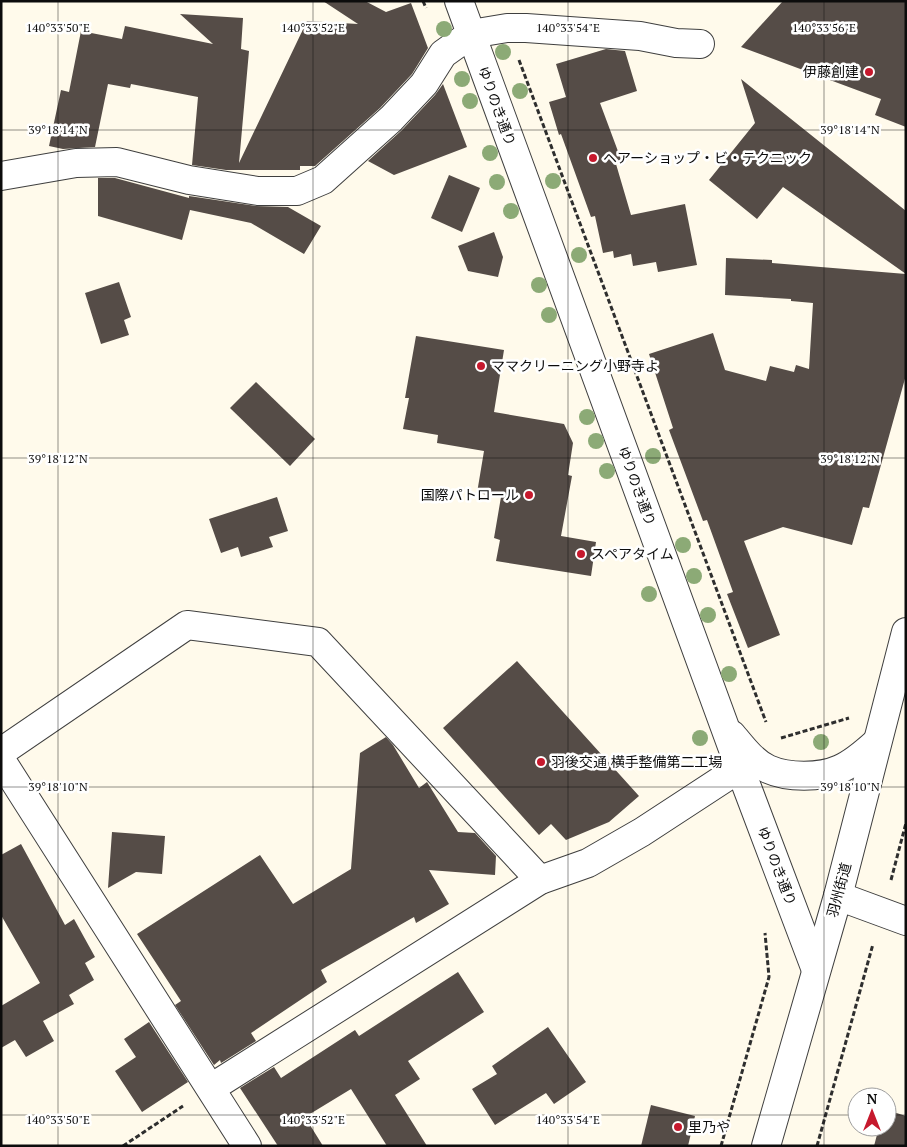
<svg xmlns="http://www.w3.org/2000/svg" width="907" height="1147" font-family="'PT Serif','Noto Sans JP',serif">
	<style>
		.building { fill: #554c47 }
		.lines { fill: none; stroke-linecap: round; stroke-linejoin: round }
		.minor-casing { stroke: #3f3f3f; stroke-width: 30 }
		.path { stroke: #2e2e2e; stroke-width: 3; stroke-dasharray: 5 2.5; stroke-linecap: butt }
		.minor { stroke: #fff; stroke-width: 28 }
		.tree { fill: #8caa76 }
		.ticks { fill: none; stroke: #0c0c0c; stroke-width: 1; stroke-opacity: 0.45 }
		.poi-dot { fill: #c6192d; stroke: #fff; stroke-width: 2 }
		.labels { text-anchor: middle; stroke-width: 5; stroke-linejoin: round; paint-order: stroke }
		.poi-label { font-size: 14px; fill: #0c0c0c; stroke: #fff; text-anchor: start }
		.street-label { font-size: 14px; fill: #0c0c0c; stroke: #fff }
		.ticks-label { font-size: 12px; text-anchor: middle; fill: #0c0c0c; stroke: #fff; stroke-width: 5; stroke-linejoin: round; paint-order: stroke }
	</style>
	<rect width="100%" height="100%" fill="#fffaeb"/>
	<g class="building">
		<path d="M323,1H365L386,12L411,3L428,48L412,74L380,108L315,166H300V170H226L192,165L198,97L131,84L130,88L108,84L95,147L63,149L49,146L61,90L69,92L81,31L122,39L125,26L213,44L180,14L243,18L241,49L249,51L239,163L307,21L358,24Z"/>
		<path d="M783,1H906V127L875,115L881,99L741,47Z"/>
		<path d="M606,49L625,51L637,91L600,103L622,162L616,164L631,215L685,204L697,265L658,272L656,262L633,266L631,254L614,258L613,251L603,253L595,216L591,217L561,134L559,135L549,102L566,97L556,64Z"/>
		<path d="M741,79L906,211V274L783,187L757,219L709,180L755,123Z"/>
		<path d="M443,84L467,147L394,175L368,161L402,130L435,95Z"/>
		<path d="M449,175L480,188L462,232L431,218Z"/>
		<path d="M98,178H115L189,198V196L256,206L288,207L321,226L304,254L251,223L190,210L182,240L98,216Z"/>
		<path d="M494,232L503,257L498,277L468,271L458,246Z"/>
		<path d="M726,258L772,260V263L906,274V375L869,508L863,507L852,545L783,527L744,541L780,635L748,648L727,594L733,592L707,520L703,521L669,430L673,428L649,354L713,333L725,370L766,381L770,366L794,372L796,365L809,369L813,303L791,301V299L725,295Z"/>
		<path d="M119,282L131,317L124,320L129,335L101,344L85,293Z"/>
		<path d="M416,336L504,350L494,412L564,424L573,443L568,475L572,476L561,536L596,542L591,576L496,561L500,540L494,538L501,497L477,493L484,451L437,443L438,435L403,429L409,398H405Z"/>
		<path d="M256,382L315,439L290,466L230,408Z"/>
		<path d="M277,497L288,531L269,537L273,547L241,557L238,547L221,553L209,519Z"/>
		<path d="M517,661L639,796L609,822L566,840L551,824L539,835L443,728Z"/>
		<path d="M386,737L393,745L419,788L427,782L458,832L475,833L496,856L495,875L429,870L449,904L416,923L414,917L321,970L327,982L251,1033L256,1041L221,1063L220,1060L214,1065L175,1005L181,1001L137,934L260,855L293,904L351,869L360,753Z"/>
		<path d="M112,832L165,836L162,874L136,872L108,888Z"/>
		<path d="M21,844L65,925L74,919L95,957L85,963L94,980L69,995L74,1004L43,1021L54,1041L26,1057L15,1040L1,1048V1006L40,983L1,915V855Z"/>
		<path d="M458,972L484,1012L408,1061L420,1079L395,1095L427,1146H387L351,1089L305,1117L323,1146H278L240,1088L274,1067L281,1078L355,1030L359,1036Z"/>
		<path d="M149,1022L188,1082L142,1112L115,1071L136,1057L124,1039Z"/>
		<path d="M548,1027L586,1082L554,1104L546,1093L495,1125L472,1089L497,1074L492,1066Z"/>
		<path d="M651,1105L695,1116L688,1146H641Z"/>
		<path d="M887,1110L906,1116V1146H874L879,1127H887Z"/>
	</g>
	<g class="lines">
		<g class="minor-casing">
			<g id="minor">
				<path d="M459,1L745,782L816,970"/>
				<path d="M1,176L76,163L117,162L189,180L258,191H297L323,180L391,119L424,84L443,54L471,34L507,28H526L640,36L676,43L700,44"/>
				<path d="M732,735C742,747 753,762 768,769C788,778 820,778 840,769C854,763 866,752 877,742"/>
				<path d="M1,752L187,625L318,642L540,880"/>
				<path d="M1,760L247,1146"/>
				<path d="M838,896L906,921"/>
				<path d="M211,1088L540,880L588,863L642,832L740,768"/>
				<path d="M766,1146L838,896L906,632"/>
			</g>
		</g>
		<g class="path">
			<path d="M423,1L426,8"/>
			<path d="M519,60L766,722"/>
			<path d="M781,738L849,718"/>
			<path d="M891,880L906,823"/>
			<path d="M123,1146L183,1106"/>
			<path d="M721,1146L769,977L765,933"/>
			<path d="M817,1146L873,944"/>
		</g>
		<use href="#minor" class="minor"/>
	</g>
	<g class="tree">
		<circle cx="444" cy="29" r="8"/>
		<circle cx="503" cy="52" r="8"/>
		<circle cx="462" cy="79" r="8"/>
		<circle cx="520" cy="91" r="8"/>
		<circle cx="470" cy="101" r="8"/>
		<circle cx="490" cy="153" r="8"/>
		<circle cx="553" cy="181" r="8"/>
		<circle cx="497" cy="182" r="8"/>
		<circle cx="511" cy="211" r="8"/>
		<circle cx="579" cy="255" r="8"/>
		<circle cx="539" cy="285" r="8"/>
		<circle cx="549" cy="315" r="8"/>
		<circle cx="587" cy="417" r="8"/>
		<circle cx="596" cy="441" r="8"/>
		<circle cx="653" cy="456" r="8"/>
		<circle cx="607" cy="471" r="8"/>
		<circle cx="683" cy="545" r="8"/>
		<circle cx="694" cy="576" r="8"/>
		<circle cx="649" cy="594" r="8"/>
		<circle cx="708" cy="615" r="8"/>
		<circle cx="729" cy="674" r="8"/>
		<circle cx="700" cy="738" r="8"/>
		<circle cx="821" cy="742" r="8"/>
	</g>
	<path class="ticks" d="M58,1V1146M313,1V1146M568,1V1146M824,1V1146M1,130H906M1,458H906M1,787H906M1,1115H857M887,1115H906"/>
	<g class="poi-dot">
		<circle cx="869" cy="72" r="5"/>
		<circle cx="593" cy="158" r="5"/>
		<circle cx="481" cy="366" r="5"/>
		<circle cx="529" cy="495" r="5"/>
		<circle cx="581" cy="554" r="5"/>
		<circle cx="541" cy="762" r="5"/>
		<circle cx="678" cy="1127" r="5"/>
	</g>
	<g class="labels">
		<g class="poi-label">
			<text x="859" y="77" text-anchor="end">伊藤創建</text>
			<text x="603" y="163">ヘアーショップ・ビ・テクニック</text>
			<text x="491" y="371">ママクリーニング小野寺よ</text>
			<text x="519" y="500" text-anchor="end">国際パトロール</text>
			<text x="591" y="559">スペアタイム</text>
			<text x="551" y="767">羽後交通 横手整備第二工場</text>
			<text x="688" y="1132">里乃や</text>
		</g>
		<g class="street-label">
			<text transform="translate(497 106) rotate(70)" y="5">ゆりのき通り</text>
			<text transform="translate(637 486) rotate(70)" y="5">ゆりのき通り</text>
			<text transform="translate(777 866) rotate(69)" y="5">ゆりのき通り</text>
			<text transform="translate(839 890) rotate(-75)" y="5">羽州街道</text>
		</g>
	</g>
	<g class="ticks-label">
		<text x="58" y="32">140°33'50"E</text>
		<text x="313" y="32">140°33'52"E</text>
		<text x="568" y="32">140°33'54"E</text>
		<text x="824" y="32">140°33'56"E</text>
		<text x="58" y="134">39°18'14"N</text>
		<text x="850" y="134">39°18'14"N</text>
		<text x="58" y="463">39°18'12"N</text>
		<text x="850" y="463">39°18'12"N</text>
		<text x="58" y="791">39°18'10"N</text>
		<text x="850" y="791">39°18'10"N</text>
		<text x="58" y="1124">140°33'50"E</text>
		<text x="313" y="1124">140°33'52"E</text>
		<text x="568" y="1124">140°33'54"E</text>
	</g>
	<rect width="907" height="1147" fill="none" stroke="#0c0c0c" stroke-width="5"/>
	<g transform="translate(872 1112)"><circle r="24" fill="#ffffff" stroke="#9e9e9e"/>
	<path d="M0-4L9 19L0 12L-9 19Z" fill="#c6192d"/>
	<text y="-8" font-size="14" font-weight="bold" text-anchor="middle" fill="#0c0c0c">N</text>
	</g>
</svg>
